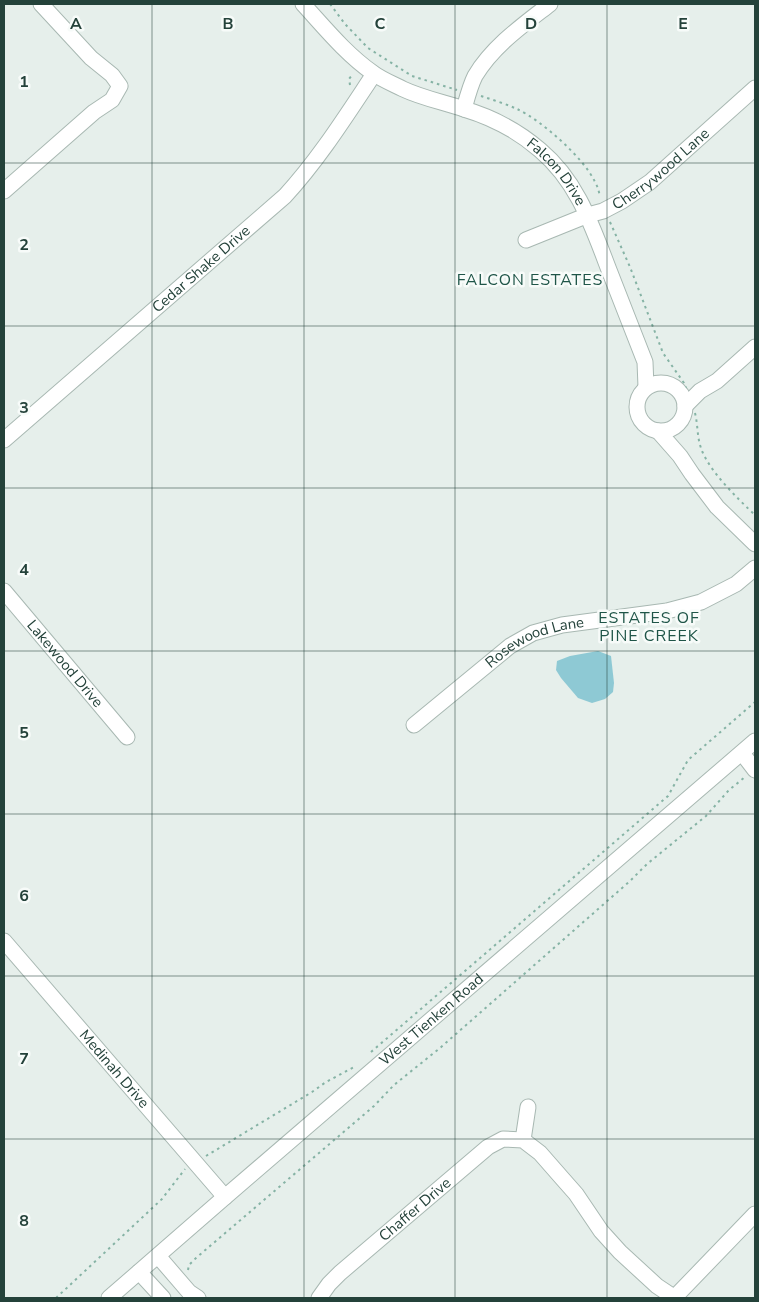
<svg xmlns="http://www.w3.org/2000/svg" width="759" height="1302" font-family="'Nunito Sans',sans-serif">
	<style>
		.water { fill: #8ec9d4 }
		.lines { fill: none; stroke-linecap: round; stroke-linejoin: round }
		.minor-casing { stroke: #a8b8b2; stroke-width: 17 }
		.path { stroke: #86b3a5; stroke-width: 2; stroke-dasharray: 2.5 4; stroke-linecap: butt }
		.minor { stroke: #fff; stroke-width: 15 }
		.grid { fill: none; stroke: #24423a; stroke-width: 1; stroke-opacity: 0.55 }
		.labels { text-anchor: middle; stroke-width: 5; stroke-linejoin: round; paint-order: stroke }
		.street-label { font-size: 15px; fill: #24423a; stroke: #f7fbf9 }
		.neighbourhood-label { font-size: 16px; letter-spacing: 1px; fill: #1f5548; stroke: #f7fbf9 }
		.grid-label { font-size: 16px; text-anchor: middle; font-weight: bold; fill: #24423a; stroke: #f7fbf9; stroke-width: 5; stroke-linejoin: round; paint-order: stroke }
	</style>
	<rect width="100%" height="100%" fill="#e6efeb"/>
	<path class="water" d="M598,651L611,656L614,683L613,692L605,699L592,703L578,698L561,678L556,670L557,661L570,656Z"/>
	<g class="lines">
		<g class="minor-casing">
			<g id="minor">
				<path id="s1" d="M303,4C325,28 346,54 373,73C381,79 393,84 403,89C422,98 443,102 464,109C491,117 518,131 540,150C578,182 592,226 609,270C621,301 633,331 645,362L646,387"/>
				<path d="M464,109C467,98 470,86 475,76C493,46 523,25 550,4"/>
				<path d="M4,191L94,112L112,100L120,86L112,75L91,58L41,4"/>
				<path id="s2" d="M526,240L588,215L603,211L622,201L650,182L755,88"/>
				<circle cx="661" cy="407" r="24"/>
				<path d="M685,406L700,391L717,381L755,347"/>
				<path d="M658,431L680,456L692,474L717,507L755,544"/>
				<path id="s3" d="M4,440L285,196C319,159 346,116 374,74"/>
				<path id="s4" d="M4,591L127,737"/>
				<path id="s5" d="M414,725L510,646L533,633L562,625L667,611L701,602L736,584L755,568"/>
				<path d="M742,753L755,770"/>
				<path id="s6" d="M4,941L225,1197"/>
				<path d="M523,1140L528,1107"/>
				<path d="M158,1256L189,1292L198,1298"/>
				<path d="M139,1272L163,1298"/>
				<path id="s7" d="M109,1298L225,1197L755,741"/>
				<path id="s8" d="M319,1298L329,1284L340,1273L488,1147L503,1139L523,1140L540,1153L561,1177L576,1194L601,1231L620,1252L657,1286L675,1298"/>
				<path d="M674,1298L755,1214"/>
			</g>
		</g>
		<g class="path">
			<path d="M330,4L345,24L368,48L412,76L457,90"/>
			<path d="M350,85L349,79L353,74"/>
			<path d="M481,96C493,100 506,104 517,109C541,120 584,158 595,182C598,187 599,192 600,197"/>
			<path d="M610,222L630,267L663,353L684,383L686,388"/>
			<path d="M695,413C698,425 697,437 701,448C708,470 738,499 755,515"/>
			<path d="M371,1052L668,796L688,760L755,702"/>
			<path d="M206,1156L312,1092L326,1082L356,1066"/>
			<path d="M188,1270L189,1265L196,1258L374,1106L394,1085L440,1048L630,881L647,864L706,816L729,790L745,777"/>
			<path d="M56,1298L162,1199L185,1169"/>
		</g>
		<use href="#minor" class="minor"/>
	</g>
	<path class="grid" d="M152,4V1298M304,4V1298M455,4V1298M607,4V1298M4,163H755M4,326H755M4,488H755M4,651H755M4,814H755M4,976H755M4,1139H755"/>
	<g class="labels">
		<g class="street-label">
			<text dy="5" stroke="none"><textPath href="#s2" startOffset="154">Cherrywood Lane</textPath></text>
			<text dy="5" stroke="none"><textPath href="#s1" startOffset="311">Falcon Drive</textPath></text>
			<text dy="5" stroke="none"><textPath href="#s3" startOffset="261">Cedar Shake Drive</textPath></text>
			<text dy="5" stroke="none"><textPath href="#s5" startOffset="149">Rosewood Lane</textPath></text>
			<text dy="5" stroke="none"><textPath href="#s4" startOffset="95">Lakewood Drive</textPath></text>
			<text dy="5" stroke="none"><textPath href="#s7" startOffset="426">West Tienken Road</textPath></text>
			<text dy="5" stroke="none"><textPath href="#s6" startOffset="169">Medinah Drive</textPath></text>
			<text dy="5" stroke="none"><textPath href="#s8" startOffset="131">Chaffer Drive</textPath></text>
		</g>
		<g class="neighbourhood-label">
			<text x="530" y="285">FALCON ESTATES</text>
			<text x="649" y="623">ESTATES OF<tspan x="649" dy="18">PINE CREEK</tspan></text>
		</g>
	</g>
	<g class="grid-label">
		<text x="76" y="29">A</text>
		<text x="228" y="29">B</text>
		<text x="380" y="29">C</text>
		<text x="531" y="29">D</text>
		<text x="683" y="29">E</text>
		<text x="24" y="87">1</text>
		<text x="24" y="250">2</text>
		<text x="24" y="413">3</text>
		<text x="24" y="575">4</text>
		<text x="24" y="738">5</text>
		<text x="24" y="901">6</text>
		<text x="24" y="1064">7</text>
		<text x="24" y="1226">8</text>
	</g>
	<rect width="759" height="1302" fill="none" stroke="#24423a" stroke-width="10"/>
</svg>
